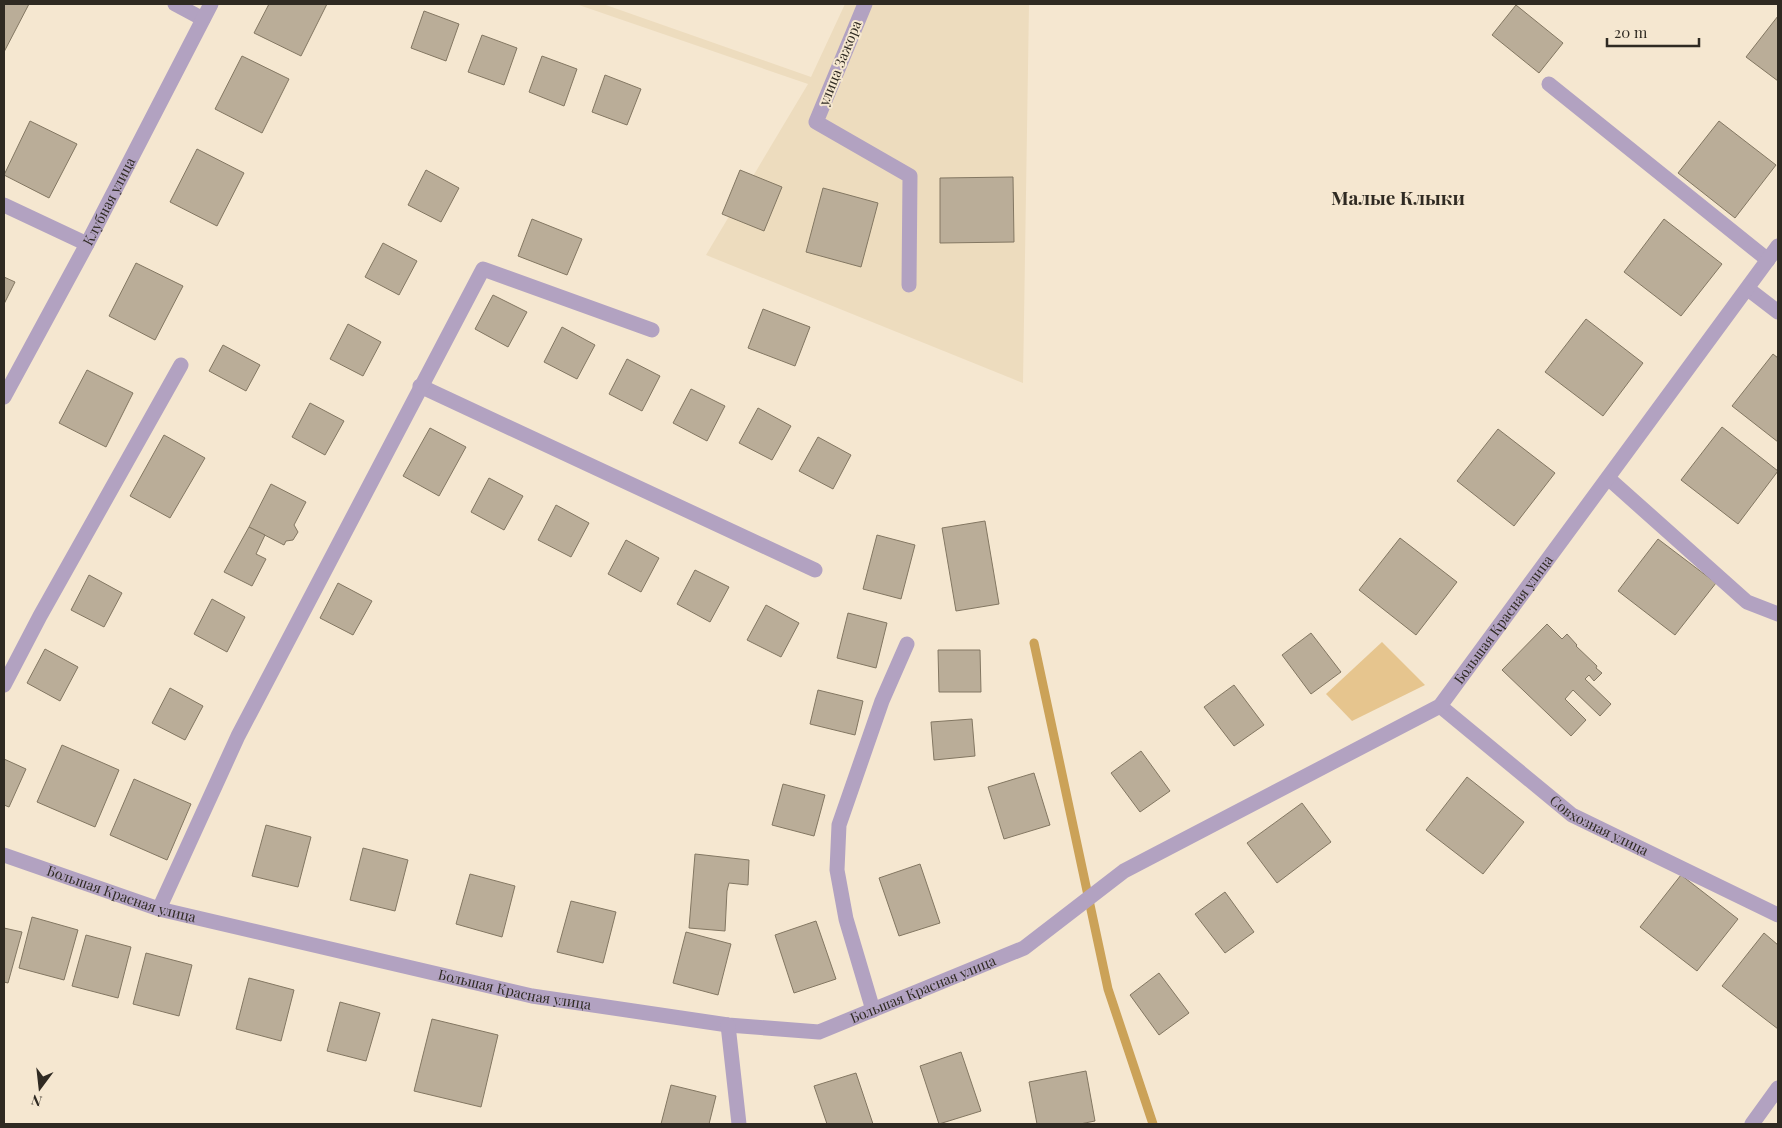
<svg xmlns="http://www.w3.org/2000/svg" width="1782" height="1128" font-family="'Playfair Display',serif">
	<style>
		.built { fill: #eddcbe }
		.green { fill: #e6c58e }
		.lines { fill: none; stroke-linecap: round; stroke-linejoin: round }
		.stream { stroke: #cba258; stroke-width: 9 }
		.building { fill: #baad98; stroke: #837762 }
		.minor { stroke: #b2a2c1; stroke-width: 15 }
		.labels { text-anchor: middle; stroke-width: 4; stroke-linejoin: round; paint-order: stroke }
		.street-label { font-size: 14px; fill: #2f2a22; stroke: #f5e7d0 }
		.district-label { font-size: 19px; font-weight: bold; fill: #2f2a22; stroke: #f5e7d0 }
	</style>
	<rect width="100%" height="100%" fill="#f5e7d0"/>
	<path class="built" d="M576,4H603L811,77L845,4H1029L1023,383L706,255L808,84Z"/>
	<path class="green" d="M1382,642L1425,685L1352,721L1326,694Z"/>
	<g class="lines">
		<path class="stream" d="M1034,643L1108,989L1153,1124"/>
	</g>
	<g class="building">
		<path d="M4,4H29L4,52Z"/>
		<path d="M269,4H327L301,56L254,33Z"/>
		<path d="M1516,5L1563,43L1539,73L1492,35Z"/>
		<path d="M424,11L459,24L446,61L411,48Z"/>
		<path d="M1778,16V81L1746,57Z"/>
		<path d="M482,35L517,48L504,85L468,72Z"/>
		<path d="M242,56L289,79L262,133L215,109Z"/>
		<path d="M542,56L577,69L564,106L529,92Z"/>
		<path d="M605,75L641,89L627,125L592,112Z"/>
		<path d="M30,121L77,144L49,198L4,175Z"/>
		<path d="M1719,121L1776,165L1735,218L1678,173Z"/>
		<path d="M197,149L244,173L217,226L170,202Z"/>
		<path d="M426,170L459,188L441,222L408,205Z"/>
		<path d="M740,170L782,187L764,231L722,214Z"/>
		<path d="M1013,177L1014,242L940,243V178Z"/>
		<path d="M823,188L878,203L861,267L806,252Z"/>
		<path d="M532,219L582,239L567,275L518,256Z"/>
		<path d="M1664,219L1722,264L1681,316L1624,272Z"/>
		<path d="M383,243L417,261L399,295L365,277Z"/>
		<path d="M136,263L183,286L155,340L109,316Z"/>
		<path d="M4,277L15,282L4,304Z"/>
		<path d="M493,295L527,312L508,347L475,329Z"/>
		<path d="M763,309L810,327L795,366L748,348Z"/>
		<path d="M1586,319L1643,363L1603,416L1545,372Z"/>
		<path d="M348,324L381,342L363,376L330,359Z"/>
		<path d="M562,327L595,345L577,379L544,362Z"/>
		<path d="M223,345L260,365L246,391L209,371Z"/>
		<path d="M1773,354L1778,358V442L1732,406Z"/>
		<path d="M627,359L660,376L642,411L609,394Z"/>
		<path d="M87,370L133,393L106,447L59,423Z"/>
		<path d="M691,389L725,406L707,441L673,423Z"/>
		<path d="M310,403L344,421L325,455L292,437Z"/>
		<path d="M758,408L791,426L772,460L739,443Z"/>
		<path d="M1722,427L1778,471L1738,524L1681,480Z"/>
		<path d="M430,428L466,447L439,496L403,476Z"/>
		<path d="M1498,429L1555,473L1514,526L1457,481Z"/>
		<path d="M164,435L205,458L170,518L130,496Z"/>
		<path d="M818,437L851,455L833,489L799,471Z"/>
		<path d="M489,478L523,496L504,530L471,512Z"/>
		<path d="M271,484L306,502L294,525L298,532L293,540L286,541L284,545L249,527Z"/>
		<path d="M556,505L589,523L571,557L538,540Z"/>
		<path d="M985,521L999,604L956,611L942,528Z"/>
		<path d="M249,527L265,535L256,554L266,559L252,586L224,572Z"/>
		<path d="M877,535L915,545L901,599L863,589Z"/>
		<path d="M1400,538L1457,582L1416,635L1359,590Z"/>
		<path d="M1658,539L1716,583L1675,635L1618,591Z"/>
		<path d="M626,540L659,558L641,592L608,574Z"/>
		<path d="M695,570L729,587L710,622L677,604Z"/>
		<path d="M89,575L122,593L104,627L71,610Z"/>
		<path d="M338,583L372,601L353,635L320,618Z"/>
		<path d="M212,599L245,617L227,652L194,634Z"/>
		<path d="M766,605L799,623L781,657L747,640Z"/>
		<path d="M848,613L887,623L876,668L837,658Z"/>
		<path d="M1547,624L1562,639L1567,634L1577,645L1576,646L1597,666L1596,668L1602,673L1594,681L1589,675L1585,679L1611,704L1600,716L1573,690L1565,699L1586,720L1571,736L1502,670Z"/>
		<path d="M1311,633L1341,672L1311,694L1282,655Z"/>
		<path d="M45,649L78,667L60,701L27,683Z"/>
		<path d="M938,650H980L981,692H939Z"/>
		<path d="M1234,685L1264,725L1234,746L1204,707Z"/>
		<path d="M170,688L203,706L185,740L152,723Z"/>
		<path d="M818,690L863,701L855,735L810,724Z"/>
		<path d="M972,719L975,756L934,760L931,722Z"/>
		<path d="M62,745L119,770L95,827L37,802Z"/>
		<path d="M1141,751L1170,791L1140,812L1111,773Z"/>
		<path d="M4,759L26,769L9,807L4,805Z"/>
		<path d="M1034,773L1050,825L1004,839L988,787Z"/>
		<path d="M1467,777L1524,822L1483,874L1426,830Z"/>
		<path d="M134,779L191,804L167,860L110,835Z"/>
		<path d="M783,784L825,795L814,836L772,825Z"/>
		<path d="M1302,803L1331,842L1277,883L1247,843Z"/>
		<path d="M266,825L311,837L298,887L252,876Z"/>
		<path d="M363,848L408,860L395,911L350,900Z"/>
		<path d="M695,854L749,860L748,885L729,883L727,891L725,931L689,928Z"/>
		<path d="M920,864L940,923L899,936L879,878Z"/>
		<path d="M470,874L515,886L502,937L456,924Z"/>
		<path d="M1681,875L1738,919L1697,971L1640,927Z"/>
		<path d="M1225,892L1254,932L1225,953L1195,914Z"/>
		<path d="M571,901L616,912L603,963L557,952Z"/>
		<path d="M32,917L78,930L64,980L19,968Z"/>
		<path d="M816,921L836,979L794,993L775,935Z"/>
		<path d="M4,928L22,932L8,983L4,982Z"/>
		<path d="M686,932L731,944L718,995L673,983Z"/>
		<path d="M1764,933L1778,945V1029L1722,986Z"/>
		<path d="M86,935L131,947L118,998L72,986Z"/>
		<path d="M146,953L192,965L179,1016L133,1004Z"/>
		<path d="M1159,973L1189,1013L1159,1035L1130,995Z"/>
		<path d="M249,978L294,990L281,1041L236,1029Z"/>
		<path d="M340,1002L380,1013L366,1061L327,1051Z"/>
		<path d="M432,1019L498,1035L481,1107L414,1091Z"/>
		<path d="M961,1052L981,1111L939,1124L920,1066Z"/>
		<path d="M1086,1071L1095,1121L1080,1124H1037L1029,1082Z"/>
		<path d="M856,1073L873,1124H827L814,1086Z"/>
		<path d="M671,1085L716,1096L709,1124H661Z"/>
	</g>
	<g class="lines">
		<g class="minor">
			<path d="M175,4L203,19"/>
			<path d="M865,4L816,122L910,176L909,285"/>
			<path d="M1549,84L1768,260"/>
			<path d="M4,205L87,244"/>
			<path d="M1748,289L1778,312"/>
			<path d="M420,386L815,570"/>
			<path id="s1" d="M4,397L87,244L211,4"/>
			<path d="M1608,478L1747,602L1778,614"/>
			<path d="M4,685L40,616L181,365"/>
			<path id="s2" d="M1440,706L1572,815L1778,915"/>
			<path id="s3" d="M4,855L159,909L532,996L728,1025L819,1032L1024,948L1124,871L1440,706L1778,246"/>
			<path d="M159,909L238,736L483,269L652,330"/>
			<path d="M873,1010L846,919L837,870L839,825L882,701L907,644"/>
			<path d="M728,1025L739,1124"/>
			<path d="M1752,1124L1778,1088"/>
		</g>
	</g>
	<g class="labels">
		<g class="street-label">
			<text transform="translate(840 63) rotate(-68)" y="5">улица Зажора</text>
			<text dy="5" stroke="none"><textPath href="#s1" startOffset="222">Клубная улица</textPath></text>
			<text dy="5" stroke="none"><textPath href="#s3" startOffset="1648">Большая Красная улица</textPath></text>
			<text dy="5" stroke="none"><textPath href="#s2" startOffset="200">Совхозная улица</textPath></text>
			<text dy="5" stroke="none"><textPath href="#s3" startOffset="124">Большая Красная улица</textPath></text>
			<text dy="5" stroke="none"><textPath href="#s3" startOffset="529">Большая Красная улица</textPath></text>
			<text dy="5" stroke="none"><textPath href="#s3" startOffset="949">Большая Красная улица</textPath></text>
		</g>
		<g class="district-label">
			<text x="1398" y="205">Малые Клыки</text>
		</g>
	</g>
	<rect width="1782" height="1128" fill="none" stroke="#2f2a22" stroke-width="10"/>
	<g transform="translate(40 1088) rotate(195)" stroke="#f5e7d0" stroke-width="4" paint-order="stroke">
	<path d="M0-4L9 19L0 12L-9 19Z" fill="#2f2a22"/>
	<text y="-8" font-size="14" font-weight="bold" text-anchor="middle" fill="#2f2a22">N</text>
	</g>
	<path d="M1607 38v8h92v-8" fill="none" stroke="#2f2a22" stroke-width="2.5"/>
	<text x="1614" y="38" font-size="15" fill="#2f2a22" stroke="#f5e7d0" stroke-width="4" paint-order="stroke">20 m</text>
</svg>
